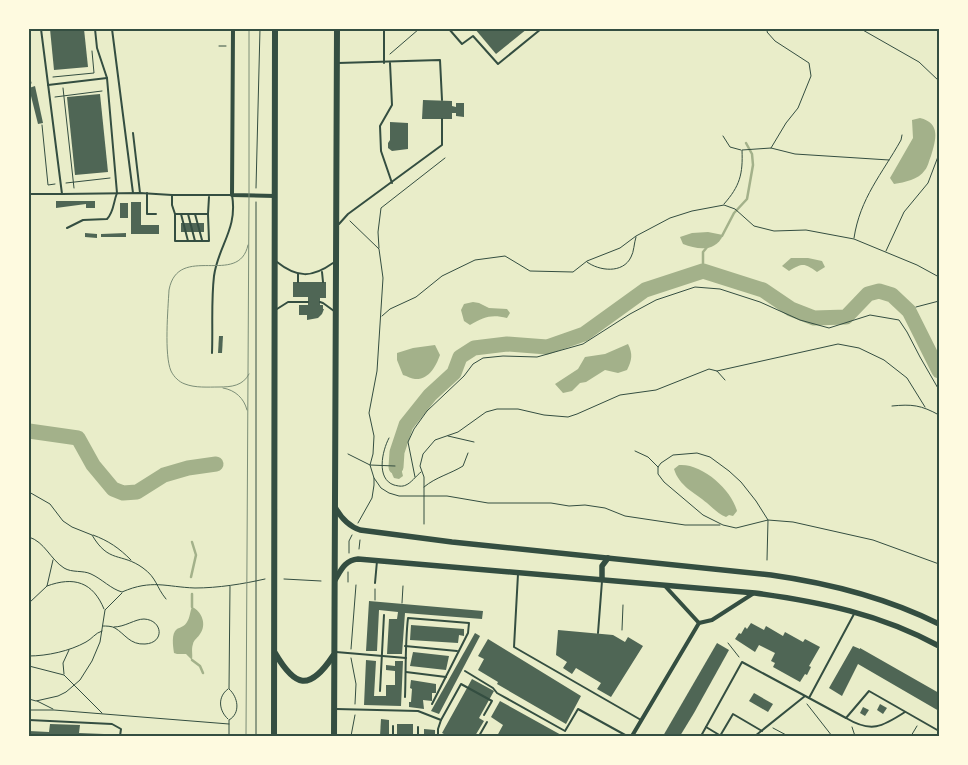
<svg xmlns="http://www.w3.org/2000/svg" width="968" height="765" font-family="'Sofia Sans Condensed',sans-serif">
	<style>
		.water { fill: #a3b18a }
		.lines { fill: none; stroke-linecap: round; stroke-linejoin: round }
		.stream { stroke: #a3b18a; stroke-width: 2.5 }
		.river { stroke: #a3b18a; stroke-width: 15 }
		.building { fill: #4f6655 }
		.path { stroke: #344e41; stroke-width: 1 }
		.service { stroke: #344e41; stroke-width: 2 }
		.minor { stroke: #344e41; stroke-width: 4 }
		.secondary { stroke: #344e41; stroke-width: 5.5 }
		.primary { stroke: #344e41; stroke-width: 6 }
		.tram { stroke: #7c8e77; stroke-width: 1 }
		.neatline { fill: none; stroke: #344e41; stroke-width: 2 }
	</style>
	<rect width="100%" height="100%" fill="#e9edc9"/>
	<g class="water">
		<path d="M920,118C941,123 936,140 931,156C929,160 928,167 925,170C918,180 905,182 894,184L890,178L913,138L912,120Z"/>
		<path d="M708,232L723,235C716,252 698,250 683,244L680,237L692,233Z"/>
		<path d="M791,258H808L822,261L825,267L817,272C804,263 803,263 789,271L782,266Z"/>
		<path d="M473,302L479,303L489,308L507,309L510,313L507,318C491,314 484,317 470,325L464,321L461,310L464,304Z"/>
		<path d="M628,344C633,354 632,360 627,370L618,373L605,370L586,382L580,383L572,391L563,393L555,384L578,369L585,357L605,354Z"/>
		<path d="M435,345L440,355C436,366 429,380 415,379C412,379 407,376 403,375L397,360V353L413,348Z"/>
		<path d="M397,452L403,476L399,479L394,478C389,469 391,460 397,452Z"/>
		<path d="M679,465C702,463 732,490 737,511L733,516L729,515L726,517C718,514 713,508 707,503C695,493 679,486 674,469Z"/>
		<path d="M192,607C202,611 207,625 200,634C198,638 194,639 193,644C191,649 193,655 192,660L186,654H177L174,653C173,646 171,633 177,629C181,627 185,626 187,622C190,618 190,611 192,607Z"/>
	</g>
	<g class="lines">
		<g class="stream">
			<path d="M722,236L734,213L747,199L753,165L752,154L746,143"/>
			<path d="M703,271V252L708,246"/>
			<path d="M191,577L196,555L192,542"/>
			<path d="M192,594V607"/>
			<path d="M192,660L200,666L203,673"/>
		</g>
		<g class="river">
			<path d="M29,431L78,438L93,465L113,489L123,493L137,492L164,475L188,468L216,464"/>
			<path d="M396,467L397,452L406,425L430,395L454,373L460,357L474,348L507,344L547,347L584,334L645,290L703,271L763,290L791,309L814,318L846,317L868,294L879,291L892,295L909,311L939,371"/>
		</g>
	</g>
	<g class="building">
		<path d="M50,29H84L88,67L54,70Z"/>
		<path d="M475,29H527L496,54Z"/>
		<path d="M35,86L43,123L38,124L29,88Z"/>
		<path d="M100,94L108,172L75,175L67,97Z"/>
		<path d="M423,100L452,101V106L456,107V103H464V117L456,116V113H452V119H422Z"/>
		<path d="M390,122L408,123V149L392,151L388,148V143L390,140Z"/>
		<path d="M56,201H95V208H86V204L56,208Z"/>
		<path d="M131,202H141V225H159V234H131Z"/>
		<rect x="120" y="203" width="8" height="15"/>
		<rect x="181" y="223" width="23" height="9"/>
		<path d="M85,233L97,234V238L85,237Z"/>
		<path d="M126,233V237H101V234Z"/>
		<path d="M293,282H326V298H320V305H323V309H324L322,314L318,318L307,320V315H299V305H308V297H293Z"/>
		<path d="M219,336H223L222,353H218Z"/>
		<path d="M369,601L483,611L482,619L405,613L402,654H387L389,619H397L398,612L379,610L377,651H366Z"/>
		<path d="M751,623L764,630L766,626L783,636L785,632L803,642L805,639L820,647L809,666L811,667L807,675L805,674L800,682L773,667L775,663L771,661L775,653L759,645L755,652L735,639L739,633L741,634L745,627L747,629Z"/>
		<path d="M411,625L464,629V636L459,635L458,643L410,640Z"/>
		<path d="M558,630L613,635L625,642L628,637L643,646L611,697L597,689L601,683L576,668L572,674L563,668L567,662L556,655Z"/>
		<path d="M475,633L480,636L439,714L431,711Z"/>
		<path d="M488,639L581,696L566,724L497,684L498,682L478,670L484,659L478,656Z"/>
		<path d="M717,643L729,650L694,713L680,736H663Z"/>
		<path d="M853,646L860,649V648L939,693V711L858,664L842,696L829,688Z"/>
		<path d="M413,652L449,656L446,670L410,666Z"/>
		<path d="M366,660L376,661L374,696H386V685H395V671L386,670V665L395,666V661H403L401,706L364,705Z"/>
		<path d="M472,679L494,691L479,718L484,721L475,736H465L460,734L459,736H448L442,733Z"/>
		<path d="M411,680L436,684V693H432V701L423,700L424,709L409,707V702H411L412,689L410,688Z"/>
		<path d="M754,693L773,704L768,712L749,701Z"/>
		<path d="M500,701L563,736H497L503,725L491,717Z"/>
		<path d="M880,704L887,708L883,714L877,710Z"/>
		<path d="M863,707L869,710L865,716L860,713Z"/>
		<path d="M381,719L389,720V736H380Z"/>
		<path d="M50,724L80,725L79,733L104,734V736H29V731L49,732Z"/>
		<rect x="397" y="724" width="16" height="12"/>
		<path d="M424,729L435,730V736H424Z"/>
	</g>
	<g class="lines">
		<g class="path">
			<path d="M768,29L767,32L775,41L809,63L811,76L798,108L786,123L771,148"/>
			<path d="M861,29L919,62L939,81"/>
			<path d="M219,46H226"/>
			<path d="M390,54L419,29"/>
			<path d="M29,75L31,83"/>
			<path d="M53,77L94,73L92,51"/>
			<path d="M63,88L74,188"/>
			<path d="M55,97L102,91"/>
			<path d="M42,125L48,185L55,184"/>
			<path d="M723,136L730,147L741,150"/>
			<path d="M66,183L110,178"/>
			<path d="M256,188L260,29"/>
			<path d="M724,204C740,186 743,174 742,150L771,148L795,154L889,160"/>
			<path d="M350,221L379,249L383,278L377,371L369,413L374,436L373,454L370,465L374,478V485L372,498L358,523"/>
			<path d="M854,238C860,198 882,174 901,140L902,135"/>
			<path d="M379,248L378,232L381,208L445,158"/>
			<path d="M886,251L904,212L928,183L939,154"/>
			<path d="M587,262C599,271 623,274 631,257C634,252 634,243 636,237"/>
			<path d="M916,307L939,301"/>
			<path d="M382,316L390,309L416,297L442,276L475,260L505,256L530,271L573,272L587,261L620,248L636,236L670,218L692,211L724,205L735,209L754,226L774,231L806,230L854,239L917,265L939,277"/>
			<path d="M717,371L838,344L859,348L884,360L907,378L925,407"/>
			<path d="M892,406C912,404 921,405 939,415"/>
			<path d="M448,436L474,442"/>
			<path d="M389,438C382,451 376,479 394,485C398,486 402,487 406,485C411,483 416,476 421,472"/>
			<path d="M635,451L648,457L658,467"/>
			<path d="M348,454L370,465L395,466"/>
			<path d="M415,477L408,442L414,429L427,411L464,376L473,364L483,358L503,356L537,357L583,344L630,314L656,300L695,287L720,289L760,302L800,320L829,328L870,315L899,320L907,332L920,357L939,390"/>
			<path d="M374,478L381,488L389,493L399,496H447L488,503H551L569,506L585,505L605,508L625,516L685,525H720"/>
			<path d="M424,487C436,477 450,474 463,466L468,453"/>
			<path d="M29,492L50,504L63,521L72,527L92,535C109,564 121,552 143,568C157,578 156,587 166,599"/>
			<path d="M424,524V477L420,466L423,454L435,440L458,432L486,412L497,409H518L544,415L568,417L577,414L620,395L656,390L709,369L717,371L725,380"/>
			<path d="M93,535C109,541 119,548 131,560"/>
			<path d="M29,537C45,542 50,559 64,568C72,573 83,570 91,574C102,579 111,589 122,592C152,579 166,587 195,588C218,588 243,584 265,579"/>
			<path d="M359,549L360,540"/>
			<path d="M349,553V541L352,535"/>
			<path d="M767,560L768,520L756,501L741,482L729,471L710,457L697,453L673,455L661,463L658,467V474L664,482L703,515L723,525L736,528L768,520L793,522L873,540L939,564"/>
			<path d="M284,579L321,581"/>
			<path d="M348,582V572"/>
			<path d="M47,586C74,576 93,582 104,609"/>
			<path d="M375,600V589"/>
			<path d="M29,603L47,586L53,560"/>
			<path d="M402,603L403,586"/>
			<path d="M103,626C106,626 112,626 115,628C125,634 130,645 145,644C165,643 163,620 144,619C135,619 125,627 114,627"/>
			<path d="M622,630L623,605"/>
			<path d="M728,643L739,657"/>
			<path d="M351,649L356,585"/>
			<path d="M29,656C47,656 70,651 86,642C92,639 95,633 102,631"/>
			<path d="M351,658L356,684L355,704"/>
			<path d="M29,666L64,675L102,713"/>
			<path d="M64,674L63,663L69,650"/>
			<path d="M29,699L36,701L58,696L66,692L80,680L92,661L100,642L105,610L122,593"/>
			<path d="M37,701L53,709"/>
			<path d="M807,704L832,736"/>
			<path d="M29,710H54L229,724"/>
			<path d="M228,719C219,711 217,697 228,689"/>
			<path d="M852,727L855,736"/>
			<path d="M773,728L788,736"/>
			<path d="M229,736V720C241,713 238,697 229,689L230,586"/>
			<path d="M256,736V202"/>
			<path d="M351,736L355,715"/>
			<path d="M911,736L917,726"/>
		</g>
		<g class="service">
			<path d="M41,29L62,194L140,193L172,195H232C238,229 218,246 214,276C211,302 213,327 212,353"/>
			<path d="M112,29L133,193"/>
			<path d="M384,29V63"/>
			<path d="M449,29L462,44L473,36L498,64L541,29"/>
			<path d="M338,63L440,60L442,100"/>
			<path d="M390,63L392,105L380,126L381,151L392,183"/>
			<path d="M48,85L107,78"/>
			<path d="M133,133L140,193"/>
			<path d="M147,193V214H156"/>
			<path d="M29,194H62"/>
			<path d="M172,195V205L175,214H208L209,197"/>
			<path d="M175,214V241H209L208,214"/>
			<path d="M181,214L188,241"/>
			<path d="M188,214L195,241"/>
			<path d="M195,214L202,240"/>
			<path d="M339,224L348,214L442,145V119"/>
			<path d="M67,228L83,220L107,219C114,212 113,203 117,193L107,78L97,48L95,29"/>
			<path d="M277,262C297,278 312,278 333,263"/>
			<path d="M322,272L323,282"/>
			<path d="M298,282V274"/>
			<path d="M320,302L323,303L334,311"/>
			<path d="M277,309L288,302H308"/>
			<path d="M518,574L514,647L641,720"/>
			<path d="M375,583L377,561"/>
			<path d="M854,614L809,698L846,718L869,691L939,731"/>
			<path d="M598,633L602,581"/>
			<path d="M405,646L457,651"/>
			<path d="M336,652L406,658"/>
			<path d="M465,671L493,688L497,693L565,731L578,709L627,736"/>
			<path d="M406,672L446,677"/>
			<path d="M380,691L384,615"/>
			<path d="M405,697C406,670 405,644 408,618L469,623L468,633L432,704"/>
			<path d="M336,709L418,711L441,720L438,729V736"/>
			<path d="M846,718C871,733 882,727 905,712"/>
			<path d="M29,720L112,724L121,729L120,736"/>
			<path d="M441,720L461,684L492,701L484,715"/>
			<path d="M706,727L721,736"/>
			<path d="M393,736V726"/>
			<path d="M418,736V727"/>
			<path d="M479,736L487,722"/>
			<path d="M701,736L742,662L809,698"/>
			<path d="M720,736L733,714L762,731"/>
			<path d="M755,736L805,696"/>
		</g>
		<g class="minor">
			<path d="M233,29L232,195L275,196"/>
			<path d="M665,586L699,623"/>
			<path d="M632,736L699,623L712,620L754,593"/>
		</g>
		<g class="secondary">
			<path d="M335,507C341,518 348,526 360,530L452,542L771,575C828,583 887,598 939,624"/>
			<path d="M602,579V566L608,558"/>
			<path d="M335,580C341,570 345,560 358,559L755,593C821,602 880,614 939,646"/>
		</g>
		<g class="primary">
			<path d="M275,653C295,687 309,692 333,656"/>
			<path d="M274,736L275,29"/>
			<path d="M334,736L337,29"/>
		</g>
		<g class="tram">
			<path d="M248,245C239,288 178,242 169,290C168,309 164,355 171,371C174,377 179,382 185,384C195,388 208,387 219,387C231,387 243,386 249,374"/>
			<path d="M223,388C235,390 244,398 247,410"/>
			<path d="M246,736L249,195V29"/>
		</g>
	</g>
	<rect width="968" height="765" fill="none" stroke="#fefae0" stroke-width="60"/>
	<rect x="30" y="30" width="908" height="705" class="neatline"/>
</svg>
